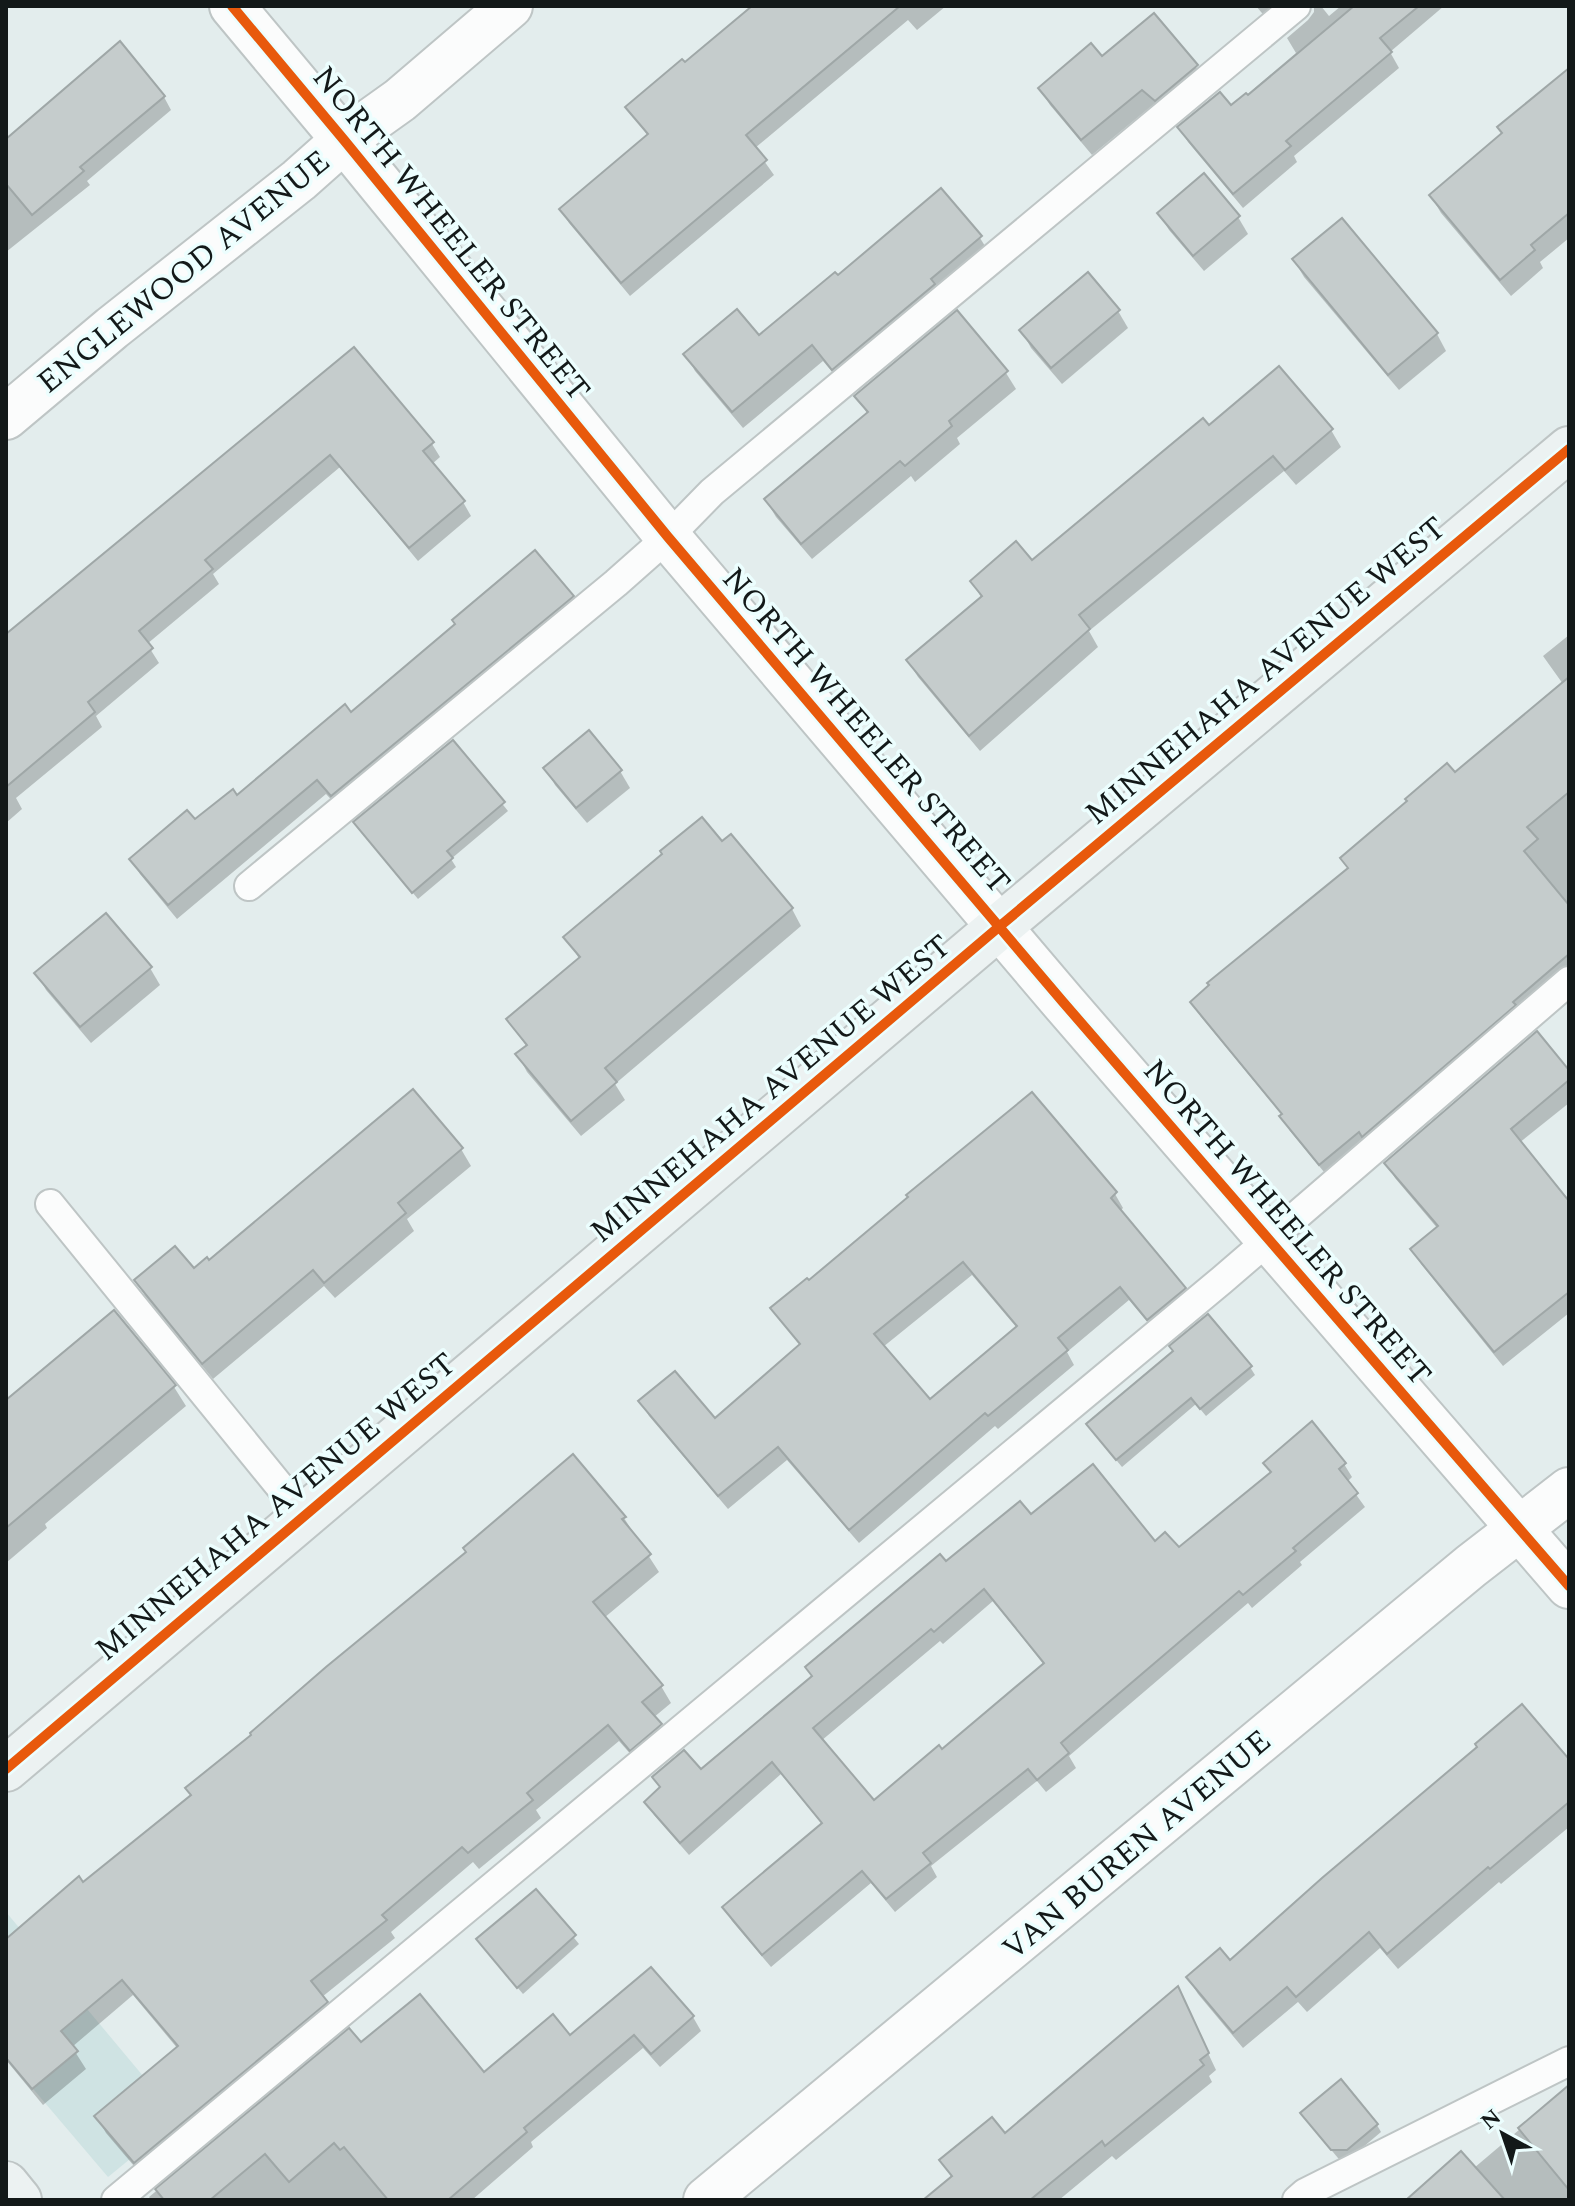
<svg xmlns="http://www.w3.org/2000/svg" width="1575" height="2206" font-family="Spectral,serif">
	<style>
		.built { fill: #cfe3e3 }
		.shadow { fill: #0003; fill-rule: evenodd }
		.building { fill: #c5cccc; stroke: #9fa7a7; stroke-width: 2; fill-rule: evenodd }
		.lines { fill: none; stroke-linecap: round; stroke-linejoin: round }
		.lane-casing { stroke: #bec5c5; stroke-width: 32 }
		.street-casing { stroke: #bec5c5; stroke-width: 48 }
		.secondary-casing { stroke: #bec5c5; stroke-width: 48 }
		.lane { stroke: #fbfcfc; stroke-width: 28 }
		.street { stroke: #fbfcfc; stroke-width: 44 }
		.secondary { stroke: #ecf2f2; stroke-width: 44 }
		.cycleway-casing { stroke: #ecfefe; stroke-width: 15 }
		.cycleway { stroke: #e8590c; stroke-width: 10 }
		.labels { text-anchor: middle; stroke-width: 7; stroke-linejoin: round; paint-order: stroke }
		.street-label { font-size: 32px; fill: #131919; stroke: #ecfefe }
	</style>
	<rect width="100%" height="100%" fill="#e3eded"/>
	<path class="built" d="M6,1912L179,2119L108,2177L6,2057Z"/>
	<g class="shadow">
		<path d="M755,6H946L917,30L908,20L755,148L774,175L630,296L569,223L561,210L648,136L628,108L685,65Z"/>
		<path d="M1256,6H1296L1272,25Z"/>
		<path d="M1311,6H1321L1329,16L1341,6H1444L1390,52L1399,68L1294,156L1297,162L1243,208L1188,142L1180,128L1231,108L1296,53L1287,38L1308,20L1314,12V7Z"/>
		<path d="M1154,16L1196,67L1206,83L1166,117L1153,105L1092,155L1050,105L1040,89L1102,59Z"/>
		<path d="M1569,70V238L1540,262L1543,268L1511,296L1441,213L1431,196L1504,135Z"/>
		<path d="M164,97L171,110L87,181L90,185L6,252V141Z"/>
		<path d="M1159,213L1238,217L1248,234L1204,271L1169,230Z"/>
		<path d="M980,238L990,254L843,385L823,361L743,428L695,371L686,354L759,338L838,278Z"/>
		<path d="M1294,260L1437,334L1446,351L1399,390L1304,277Z"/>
		<path d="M1118,311L1128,328L1062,384L1031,348L1022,331Z"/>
		<path d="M354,350L432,444L440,457L431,465L463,502L471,516L418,561L340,467L213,574L219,584L147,644L159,663L96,716L102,727L16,798L22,809L6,823V634Z"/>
		<path d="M1006,373L1016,389L957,438L960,444L915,482L911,476L812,559L776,517L766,500L868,415L857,396Z"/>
		<path d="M1209,428L1331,430L1341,447L1296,485L1284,471L1089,631L1098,647L980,751L918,677L908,661L982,599L972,581L1032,562Z"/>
		<path d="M572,597L581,612L341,810L326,794L177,919L140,874L131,859L237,798L351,715Z"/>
		<path d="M1569,635V977L1329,1178L1290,1131L1283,1116L1201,1017L1192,1002L1563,684L1543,656Z"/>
		<path d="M453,743L508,811L451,859L456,867L418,899L360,830Z"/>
		<path d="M546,769L620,771L630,788L587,823L555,785Z"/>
		<path d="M722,844L792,909L801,926L615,1084L625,1100L581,1136L527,1072L518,1055L527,1047L508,1020L580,960L566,938L665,855Z"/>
		<path d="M150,968L160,985L91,1043L46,990L37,973Z"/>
		<path d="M1569,1073V1103L1519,1143L1564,1199L1569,1195V1313L1503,1366L1421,1264L1413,1249L1438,1229L1395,1178L1387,1163Z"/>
		<path d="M461,1149L471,1166L407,1219L414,1231L335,1298L324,1286L213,1379L146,1298L137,1281L193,1271Z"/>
		<path d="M1115,1194L1123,1208L1120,1211L1185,1289L1193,1303L1157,1333L1129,1300L1067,1352L1074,1365L998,1429L995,1426L859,1543L787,1460L728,1509L649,1416L641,1402L714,1421L801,1346L773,1309L809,1283ZM972,1275L1017,1328L930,1402L883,1347Z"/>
		<path d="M1250,1367L1255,1375L1206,1416L1196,1404L1122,1467L1093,1432Z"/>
		<path d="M174,1387L186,1406L45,1524L47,1528L6,1563V1428Z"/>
		<path d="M1265,1463L1344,1464L1352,1477L1347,1482L1365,1507L1300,1562L1302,1565L1252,1608L1248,1603L1069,1756L1076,1768L1046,1792L1037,1781L931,1866L937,1877L895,1912L871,1883L771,1967L732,1921L725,1908L823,1825L781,1774L689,1855L654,1815L646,1802L661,1789L654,1777L701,1772L946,1564L1031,1517L1178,1550L1272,1474ZM993,1601L1044,1665L942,1751L873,1803L821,1741L940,1641L943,1644Z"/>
		<path d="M624,1518L659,1572L604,1618L661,1686L671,1703L653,1718L670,1742L641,1766L619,1741L536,1810L541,1818L479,1869L473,1862L391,1932L395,1938L322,1997L336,2020L145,2179L106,2133L97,2117L178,2049L133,1995L72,2047L86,2069L43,2105L6,2060V1942L83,1885L192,1796L253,1735Z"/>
		<path d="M1569,1763V1827L1501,1884L1499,1882L1398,1969L1380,1948L1307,2012L1298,2002L1243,2048L1198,1994L1188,1978L1230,1963Z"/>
		<path d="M536,1891L579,1944L523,1994L483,1947Z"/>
		<path d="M651,1970L693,2017L701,2031L660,2067L643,2048L531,2142L533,2147L472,2200H151L149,2197L349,2031L361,2045L484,2075L570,2037Z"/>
		<path d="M1178,1989L1216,2070L1209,2076L1212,2082L1116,2160L1112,2156L1059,2200H926L952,2178L942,2161L1005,2136Z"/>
		<path d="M1566,2090L1569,2093V2200H1409L1474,2168Z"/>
		<path d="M1307,2121L1377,2125L1381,2132L1343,2164Z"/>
	</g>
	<g class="building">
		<path d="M752,6H900L746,135L767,160L621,283L559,209L648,134L625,107L682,59L685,62Z"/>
		<path d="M1354,6H1419L1380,38L1392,52L1286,141L1291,146L1233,194L1177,127L1220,92L1231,105L1246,93L1248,95Z"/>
		<path d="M1154,13L1198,65L1155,101L1142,90L1081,140L1038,88L1091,43L1102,56Z"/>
		<path d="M120,41L165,96L80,167L84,171L32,215L6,184V139Z"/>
		<path d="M1569,68V213L1531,245L1535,250L1500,280L1429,195L1502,133L1497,127Z"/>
		<path d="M1204,173L1240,216L1193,256L1157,213Z"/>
		<path d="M941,188L982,236L931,279L935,284L832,370L812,345L732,412L683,354L737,309L759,335L835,272L838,275Z"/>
		<path d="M1342,218L1438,333L1388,375L1292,259Z"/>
		<path d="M1088,272L1120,310L1051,368L1019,330Z"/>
		<path d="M957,310L1008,371L949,421L952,426L905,466L900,461L801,544L764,499L868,412L854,396Z"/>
		<path d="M354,347L434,442L423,451L465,501L409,548L330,455L205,560L213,569L139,631L153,648L88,702L95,712L6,787V634Z"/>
		<path d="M1279,366L1333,429L1285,470L1273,456L1079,615L1090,629L969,736L906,660L982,596L970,581L1016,541L1032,560L1203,418L1209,425Z"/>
		<path d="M535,550L574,596L331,796L317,780L168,905L129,859L187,810L195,819L233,789L237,795L345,704L351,712L455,624L452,620Z"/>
		<path d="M1569,677V792L1527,827L1538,839L1524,851L1569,905V954L1513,1002L1516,1005L1362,1137L1359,1132L1319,1165L1279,1116L1282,1114L1190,1002L1209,985L1207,983L1348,868L1340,858L1407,801L1405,799L1447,763L1455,772Z"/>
		<path d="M589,730L622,770L576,808L543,768Z"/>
		<path d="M453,740L505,802L447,851L453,858L412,893L353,822Z"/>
		<path d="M702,817L722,841L731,834L793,908L605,1068L617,1082L571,1121L515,1054L527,1045L506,1019L580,957L563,937L662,854L660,851Z"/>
		<path d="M106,913L152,967L80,1027L34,973Z"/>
		<path d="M1537,1031L1569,1070V1080L1511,1129L1569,1201V1292L1494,1352L1410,1249L1438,1226L1384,1163Z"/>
		<path d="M413,1089L463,1148L398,1203L406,1213L324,1283L313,1270L202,1364L134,1280L175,1246L194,1268L207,1257L209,1260Z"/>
		<path d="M1032,1092L1117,1192L1111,1198L1186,1288L1147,1320L1120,1287L1058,1338L1068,1350L988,1416L985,1413L849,1530L778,1447L718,1496L638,1401L675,1371L715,1418L800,1344L770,1308L807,1278L809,1280L908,1197L906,1195ZM963,1262L1017,1326L930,1399L874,1334Z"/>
		<path d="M114,1310L176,1385L6,1528V1400Z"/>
		<path d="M1208,1314L1252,1366L1200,1409L1191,1398L1116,1460L1086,1424L1173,1351L1169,1346Z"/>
		<path d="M1312,1421L1346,1463L1339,1469L1358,1493L1293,1548L1296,1551L1243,1595L1239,1591L1061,1743L1069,1753L1037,1780L1028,1769L923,1853L931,1863L886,1899L862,1871L762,1955L722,1907L822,1823L772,1762L680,1843L644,1802L660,1787L652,1777L684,1750L701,1769L812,1676L805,1667L940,1554L946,1561L1020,1501L1031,1514L1093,1464L1155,1541L1165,1532L1179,1547L1271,1472L1263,1463ZM984,1589L1044,1663L942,1749L939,1745L874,1800L813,1728L931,1629L934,1632Z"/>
		<path d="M573,1454L626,1517L622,1519L651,1554L593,1602L663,1685L642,1702L662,1724L630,1751L608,1725L527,1793L533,1800L468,1853L462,1847L382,1915L387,1920L311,1981L328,2002L134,2163L94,2116L178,2046L122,1980L61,2031L78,2051L32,2089L6,2058V1939L79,1876L83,1882L191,1795L185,1788L251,1735L250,1733L326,1667L466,1552L463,1548Z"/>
		<path d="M1522,1704L1569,1759V1802L1490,1869L1488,1867L1387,1954L1369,1932L1296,1997L1287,1987L1233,2033L1186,1977L1220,1948L1230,1960L1322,1878L1477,1747L1475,1744Z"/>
		<path d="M536,1889L576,1935L517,1988L476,1939Z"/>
		<path d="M651,1967L694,2016L651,2054L634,2035L524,2128L527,2132L448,2200H388L344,2147L340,2150L334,2143L289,2182L265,2154L210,2200H164L155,2189L349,2028L361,2042L420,1994L484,2072L553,2014L570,2035Z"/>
		<path d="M1178,1986L1209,2053L1200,2060L1204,2065L1105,2146L1102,2141L1030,2200H923L952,2176L939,2160L992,2117L1005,2133Z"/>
		<path d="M1341,2079L1378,2124L1347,2150H1331L1300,2113Z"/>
		<path d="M1569,2085V2190L1518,2128Z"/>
		<path d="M1461,2151L1505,2200H1406Z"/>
	</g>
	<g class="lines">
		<g class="lane-casing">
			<g id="lane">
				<path d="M249,886L616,583L668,537L712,492L1296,6"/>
				<path d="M50,1204L304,1516"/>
				<path d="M116,2200L1222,1280L1569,981"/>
				<path d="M1297,2200L1305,2193L1569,2061"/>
			</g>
		</g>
		<g class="street-casing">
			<g id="street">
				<path d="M232,6L344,140L668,537L1063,1002L1569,1586"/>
				<path d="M6,417L112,328L299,180L344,140L400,100L510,6"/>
				<path d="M706,2200L1471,1566L1569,1490"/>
			</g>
		</g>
		<g class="secondary-casing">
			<g id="secondary">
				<path d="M6,1769L1000,926L1569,449"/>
				<path d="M6,2184L19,2200"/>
			</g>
		</g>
		<use href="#lane" class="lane"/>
		<use href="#street" class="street"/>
		<use href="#secondary" class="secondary"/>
		<g class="cycleway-casing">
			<g id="cycleway">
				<path d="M232,6L344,140L668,537L1063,1002L1569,1586"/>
				<path d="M6,1769L1000,926L1569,449"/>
			</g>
		</g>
		<use href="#cycleway" class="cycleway"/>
	</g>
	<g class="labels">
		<g class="street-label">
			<text transform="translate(452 233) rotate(51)" y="11">NORTH WHEELER STREET</text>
			<text transform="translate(183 271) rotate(-39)" y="11">ENGLEWOOD AVENUE</text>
			<text transform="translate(1265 670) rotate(-40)" y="11">MINNEHAHA AVENUE WEST</text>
			<text transform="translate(867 730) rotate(49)" y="11">NORTH WHEELER STREET</text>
			<text transform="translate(770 1088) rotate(-40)" y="11">MINNEHAHA AVENUE WEST</text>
			<text transform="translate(1288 1222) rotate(49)" y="11">NORTH WHEELER STREET</text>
			<text transform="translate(275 1506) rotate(-40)" y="11">MINNEHAHA AVENUE WEST</text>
			<text transform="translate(1136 1844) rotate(-40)" y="11">VAN BUREN AVENUE</text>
		</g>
	</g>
	<rect width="1575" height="2206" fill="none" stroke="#131919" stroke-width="16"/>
	<g transform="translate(1503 2134) rotate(320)" stroke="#ecfefe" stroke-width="6" paint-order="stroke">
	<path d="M0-6L14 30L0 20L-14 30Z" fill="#131919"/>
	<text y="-12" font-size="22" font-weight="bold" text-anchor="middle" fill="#131919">N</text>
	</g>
</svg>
